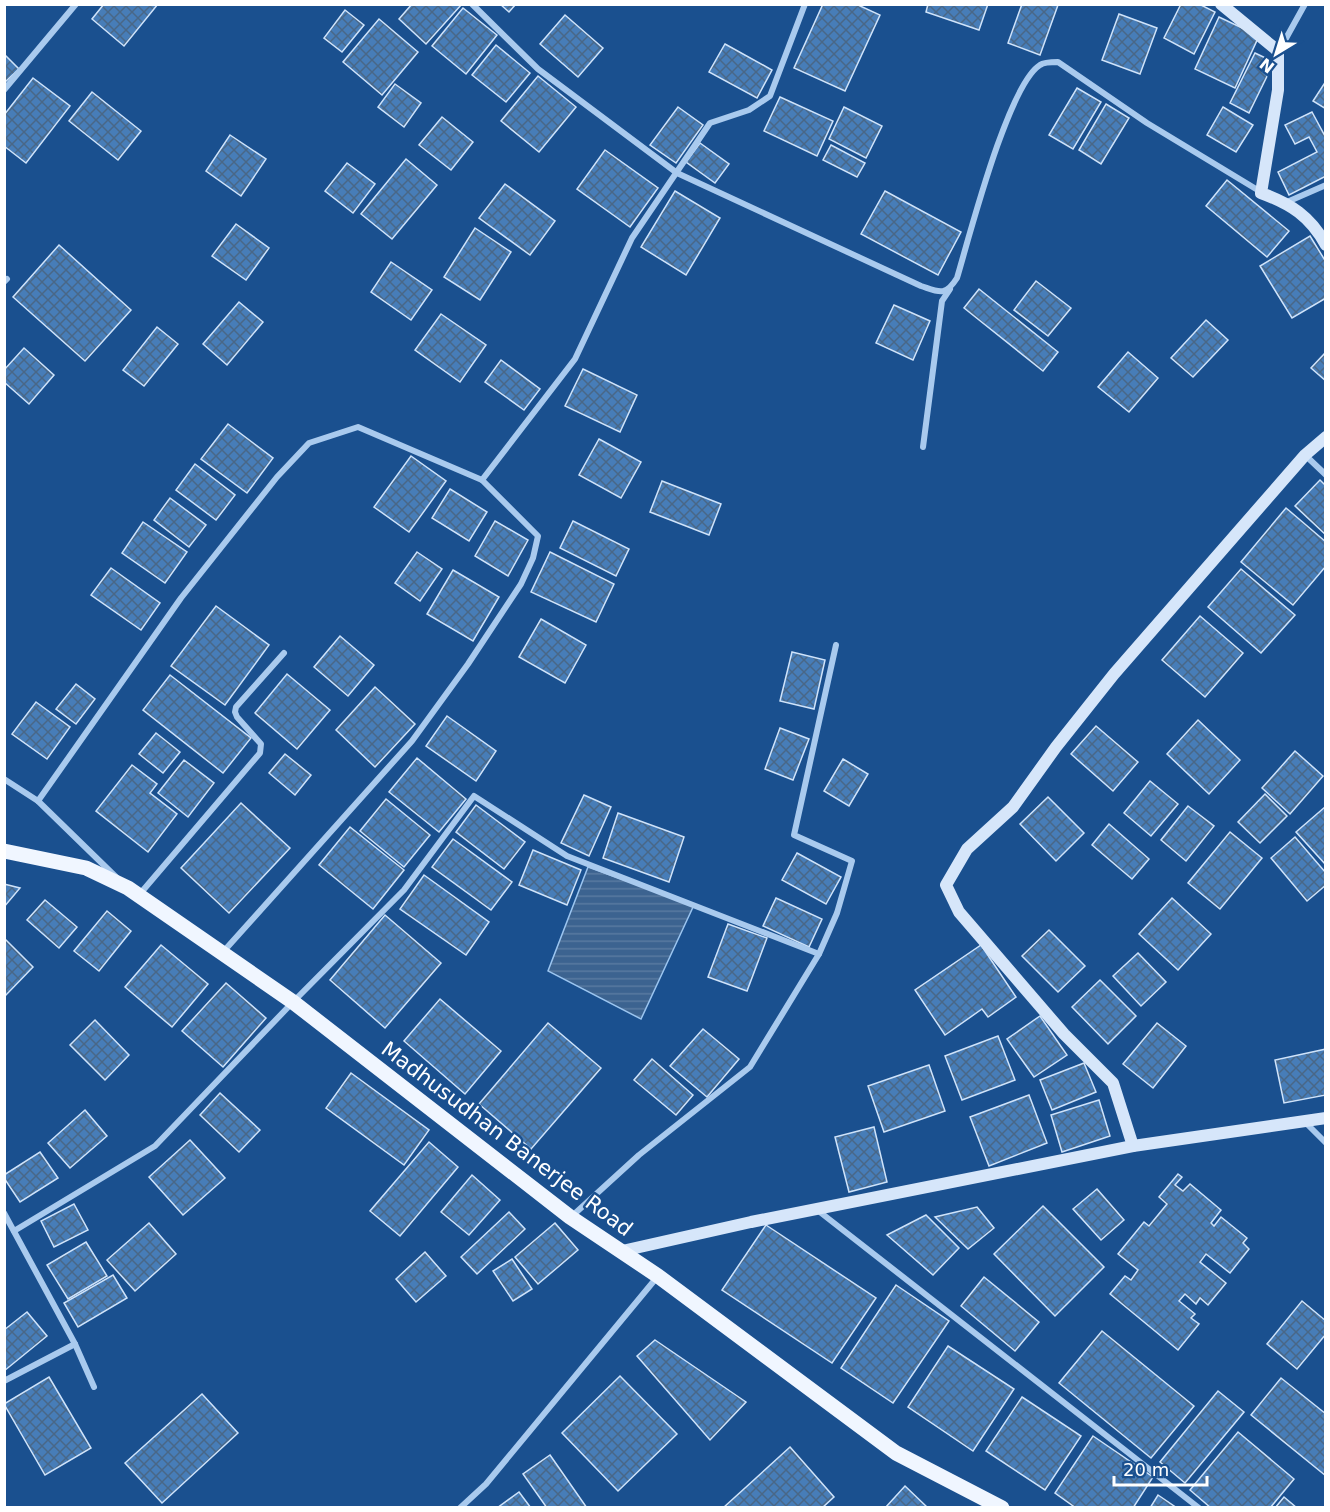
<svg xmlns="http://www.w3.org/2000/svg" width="1330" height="1512" font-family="'DejaVu Sans',sans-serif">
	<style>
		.water { fill: url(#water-rules); stroke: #9bc5f0; stroke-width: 1.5 }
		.building { fill: url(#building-cross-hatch); stroke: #cfe3fa; stroke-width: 1.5 }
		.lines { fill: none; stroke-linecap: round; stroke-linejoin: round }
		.street { stroke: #a9caee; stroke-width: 6 }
		.secondary { stroke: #d6e6fa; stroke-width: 12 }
		.primary { stroke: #f0f6ff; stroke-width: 15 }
		.labels { text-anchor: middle; stroke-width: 5; stroke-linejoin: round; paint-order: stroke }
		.street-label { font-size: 21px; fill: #fff; stroke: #1a508f }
	</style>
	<defs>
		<pattern id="water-rules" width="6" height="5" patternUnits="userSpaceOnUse" patternTransform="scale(1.5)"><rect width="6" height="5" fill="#3c6390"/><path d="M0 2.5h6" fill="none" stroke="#597aa1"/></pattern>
		<pattern id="building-cross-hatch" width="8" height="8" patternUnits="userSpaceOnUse" patternTransform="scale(1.5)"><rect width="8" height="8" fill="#477db8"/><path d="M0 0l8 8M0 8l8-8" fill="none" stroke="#496787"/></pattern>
	</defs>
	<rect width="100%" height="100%" fill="#1a508f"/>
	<path class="water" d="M588,867L694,905L641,1019L548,971Z"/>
	<g class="building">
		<path d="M104,4H158L124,46L92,19Z"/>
		<path d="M412,4H462L426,44L399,19Z"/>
		<path d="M500,4H516L509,12Z"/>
		<path d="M823,4H856L880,15L845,91L794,68Z"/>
		<path d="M928,4H988L979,30L926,12Z"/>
		<path d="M1022,4L1058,5L1040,55L1008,43Z"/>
		<path d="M1181,4H1199L1215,12L1194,54L1164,38Z"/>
		<path d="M463,8L497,35L466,74L432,46Z"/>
		<path d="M345,10L364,25L342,52L324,38Z"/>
		<path d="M1119,14L1157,28L1140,74L1102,60Z"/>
		<path d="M565,15L603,48L578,77L540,44Z"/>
		<path d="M1219,17L1259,36L1235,88L1195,69Z"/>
		<path d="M379,19L418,52L382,95L343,62Z"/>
		<path d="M725,44L772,70L757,98L709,72Z"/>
		<path d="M496,45L530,73L506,102L472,75Z"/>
		<path d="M1255,53L1274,62L1249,113L1230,103Z"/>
		<path d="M4,54L19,69L4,83Z"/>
		<path d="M538,76L576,107L539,152L501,121Z"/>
		<path d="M33,78L70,106L26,163L4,146V115Z"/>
		<path d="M1326,81V109L1313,101Z"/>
		<path d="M395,84L421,103L404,127L378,107Z"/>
		<path d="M1077,88L1101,102L1073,149L1049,135Z"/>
		<path d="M92,92L141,131L118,160L69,121Z"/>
		<path d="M780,97L833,121L817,156L764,131Z"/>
		<path d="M1106,104L1129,118L1101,164L1079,150Z"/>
		<path d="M678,107L703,125L676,163L650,145Z"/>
		<path d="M844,107L882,126L866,158L829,139Z"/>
		<path d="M1223,107L1253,125L1236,152L1207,135Z"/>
		<path d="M1312,112L1326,138V176L1289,195L1278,172L1317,152L1309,137L1295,144L1285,125Z"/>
		<path d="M442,117L473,142L451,170L419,145Z"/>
		<path d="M230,135L266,159L241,196L206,171Z"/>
		<path d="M700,143L729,164L715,183L686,162Z"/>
		<path d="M831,145L865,163L857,177L823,160Z"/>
		<path d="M605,150L658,188L630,227L577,189Z"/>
		<path d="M406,159L437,185L392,239L361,214Z"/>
		<path d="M347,163L375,184L353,213L325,191Z"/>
		<path d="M1227,180L1289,231L1267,257L1206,206Z"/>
		<path d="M505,184L555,221L530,255L479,218Z"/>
		<path d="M675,191L720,218L686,275L641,247Z"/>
		<path d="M885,191L961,232L938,275L861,234Z"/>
		<path d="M236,224L269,248L246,280L212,256Z"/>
		<path d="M475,228L511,252L480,300L444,277Z"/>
		<path d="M1310,236L1326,262V298L1292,318L1260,266Z"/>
		<path d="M59,245L131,310L85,361L13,297Z"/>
		<path d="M391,262L432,290L411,320L371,292Z"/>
		<path d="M1036,281L1071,308L1048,336L1014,310Z"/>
		<path d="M979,289L1058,352L1043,371L964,308Z"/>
		<path d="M239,302L263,322L227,365L203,344Z"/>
		<path d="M894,305L930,321L913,360L876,343Z"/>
		<path d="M441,314L486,345L460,382L415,350Z"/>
		<path d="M1206,320L1228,340L1193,377L1171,358Z"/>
		<path d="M157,327L178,344L144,386L123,370Z"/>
		<path d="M24,348L54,375L29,404L4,382V370Z"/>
		<path d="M1128,352L1158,378L1129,412L1098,387Z"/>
		<path d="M1326,352V381L1311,368Z"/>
		<path d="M501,360L540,389L524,410L485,382Z"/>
		<path d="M583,369L637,395L620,432L565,406Z"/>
		<path d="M228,424L273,458L247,493L201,459Z"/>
		<path d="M599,439L641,462L621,498L579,475Z"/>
		<path d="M411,456L446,481L409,532L374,507Z"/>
		<path d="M195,464L235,495L216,520L176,490Z"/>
		<path d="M1320,480L1326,486V535L1295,506Z"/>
		<path d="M662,481L721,504L709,535L650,512Z"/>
		<path d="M450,489L487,512L469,541L432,518Z"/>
		<path d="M170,498L206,525L189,547L154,520Z"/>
		<path d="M1286,508L1326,542V566L1293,605L1241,562Z"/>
		<path d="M495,521L528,540L508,576L475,556Z"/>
		<path d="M573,521L629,549L616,576L560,548Z"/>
		<path d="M143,522L187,552L165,583L122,553Z"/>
		<path d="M417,552L442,569L420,601L395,583Z"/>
		<path d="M550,552L614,584L596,622L531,592Z"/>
		<path d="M111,568L160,603L141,630L91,595Z"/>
		<path d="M1241,569L1295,615L1261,653L1208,607Z"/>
		<path d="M453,570L499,597L473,641L427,614Z"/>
		<path d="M216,606L269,645L225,705L171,666Z"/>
		<path d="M1200,616L1243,653L1205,697L1162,660Z"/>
		<path d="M541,619L586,645L565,683L519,657Z"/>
		<path d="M340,636L374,665L348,696L314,667Z"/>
		<path d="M792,652L825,660L814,709L780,701Z"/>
		<path d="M287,674L330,710L297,749L255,713Z"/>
		<path d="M170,675L251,738L223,773L143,710Z"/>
		<path d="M76,684L95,699L76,724L56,709Z"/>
		<path d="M375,687L415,724L375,767L336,730Z"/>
		<path d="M36,702L70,727L47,759L12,734Z"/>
		<path d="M447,716L496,751L476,781L426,746Z"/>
		<path d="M1198,720L1240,760L1209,794L1167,754Z"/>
		<path d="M1096,726L1138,762L1113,791L1071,754Z"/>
		<path d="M780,728L809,739L793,780L765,769Z"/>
		<path d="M156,733L180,752L163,773L139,754Z"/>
		<path d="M1295,751L1323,776L1290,814L1262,788Z"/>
		<path d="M285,754L311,775L295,795L269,773Z"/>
		<path d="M417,758L466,799L439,832L389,792Z"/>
		<path d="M843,759L868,774L849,806L824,791Z"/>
		<path d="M184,760L214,783L188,817L158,793Z"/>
		<path d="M132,765L157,784L150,793L177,814L148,852L96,811Z"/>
		<path d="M1150,781L1178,804L1151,836L1124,813Z"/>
		<path d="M1265,794L1287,816L1260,843L1238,822Z"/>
		<path d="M584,795L611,807L589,856L561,843Z"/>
		<path d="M1048,797L1084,833L1056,861L1020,824Z"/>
		<path d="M386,799L430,835L404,867L360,831Z"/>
		<path d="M241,803L290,848L229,913L181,868Z"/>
		<path d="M476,805L525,842L504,869L456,832Z"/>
		<path d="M1188,806L1214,826L1186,861L1161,840Z"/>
		<path d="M1325,807L1326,808V865L1296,832Z"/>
		<path d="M618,813L684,837L669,882L603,858Z"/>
		<path d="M1109,824L1149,859L1132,879L1092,845Z"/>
		<path d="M350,827L404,870L373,909L319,865Z"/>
		<path d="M1230,832L1262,858L1220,909L1188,883Z"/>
		<path d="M1295,837L1326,873V885L1307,901L1271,858Z"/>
		<path d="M453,839L512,882L491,910L432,867Z"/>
		<path d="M533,850L581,870L567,905L519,885Z"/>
		<path d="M797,853L841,877L826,904L782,880Z"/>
		<path d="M424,875L489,922L466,955L400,909Z"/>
		<path d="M4,884L20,888L4,907Z"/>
		<path d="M776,898L822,919L809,947L763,926Z"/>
		<path d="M1172,898L1211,934L1178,970L1139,934Z"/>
		<path d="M45,900L77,927L59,948L27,920Z"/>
		<path d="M107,911L131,931L99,971L74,951Z"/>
		<path d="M385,915L441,963L385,1028L330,980Z"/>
		<path d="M728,924L767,938L747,991L708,977Z"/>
		<path d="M1049,930L1085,966L1058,992L1022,956Z"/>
		<path d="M4,938L33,967L6,995L4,993Z"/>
		<path d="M161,945L208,984L172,1027L125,987Z"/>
		<path d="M981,945L1016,997L988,1017L982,1009L945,1035L915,990Z"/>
		<path d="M1138,953L1166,982L1141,1006L1113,976Z"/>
		<path d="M1100,980L1136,1016L1108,1044L1072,1007Z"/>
		<path d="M226,983L266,1018L223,1067L182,1031Z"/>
		<path d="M440,999L501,1051L465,1094L404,1041Z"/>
		<path d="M1040,1016L1067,1055L1034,1077L1007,1039Z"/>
		<path d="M95,1020L129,1055L105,1080L70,1045Z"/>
		<path d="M548,1023L601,1068L531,1149L479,1104Z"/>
		<path d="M1157,1023L1186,1046L1153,1088L1123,1064Z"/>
		<path d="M703,1029L739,1059L707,1097L670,1066Z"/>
		<path d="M998,1036L1015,1080L962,1100L945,1056Z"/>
		<path d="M1326,1049V1095L1284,1103L1275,1060Z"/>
		<path d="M652,1059L693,1095L676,1115L634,1080Z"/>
		<path d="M1084,1063L1096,1092L1052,1110L1040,1080Z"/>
		<path d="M929,1065L945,1111L884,1132L868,1086Z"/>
		<path d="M351,1073L429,1130L404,1165L326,1108Z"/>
		<path d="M220,1093L260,1130L239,1152L200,1115Z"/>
		<path d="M1029,1095L1047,1143L989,1166L970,1117Z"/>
		<path d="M1099,1100L1110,1136L1062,1152L1051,1115Z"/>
		<path d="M85,1110L107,1136L70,1168L48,1143Z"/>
		<path d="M874,1127L887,1182L849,1192L835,1137Z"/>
		<path d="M190,1140L225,1178L183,1215L149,1177Z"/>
		<path d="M429,1142L458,1167L400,1236L370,1211Z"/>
		<path d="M40,1152L58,1178L20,1202L4,1178V1175Z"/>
		<path d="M1178,1174L1182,1177L1175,1185L1183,1191L1190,1184L1221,1210L1211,1223L1214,1226L1221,1217L1247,1238L1243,1243L1249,1249L1230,1273L1206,1254L1200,1262L1226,1283L1208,1305L1200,1298L1196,1304L1185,1294L1179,1301L1195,1314L1191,1318L1199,1324L1178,1350L1110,1294L1125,1276L1131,1280L1138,1270L1118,1254L1144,1222L1149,1226L1167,1204L1159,1197Z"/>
		<path d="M472,1175L500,1200L469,1235L441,1212Z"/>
		<path d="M1097,1189L1124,1220L1101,1240L1073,1209Z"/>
		<path d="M74,1204L88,1230L54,1247L41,1221Z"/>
		<path d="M1043,1206L1104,1267L1055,1316L994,1254Z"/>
		<path d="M977,1207L994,1228L968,1249L935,1217Z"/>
		<path d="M509,1212L525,1229L477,1274L461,1257Z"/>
		<path d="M926,1215L959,1248L933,1275L887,1235Z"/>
		<path d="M149,1223L176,1254L135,1291L107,1260Z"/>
		<path d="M555,1223L578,1250L538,1284L515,1257Z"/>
		<path d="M766,1225L876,1298L832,1363L722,1290Z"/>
		<path d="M86,1242L107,1276L68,1299L47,1265Z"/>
		<path d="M425,1252L446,1276L416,1302L396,1279Z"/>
		<path d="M512,1259L532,1289L513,1301L493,1271Z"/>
		<path d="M113,1275L127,1298L78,1327L64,1303Z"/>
		<path d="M984,1277L1039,1322L1015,1351L961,1306Z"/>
		<path d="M896,1285L949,1321L893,1403L841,1368Z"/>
		<path d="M1302,1301L1326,1321V1334L1297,1369L1267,1344Z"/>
		<path d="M27,1312L47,1336L4,1371V1330Z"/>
		<path d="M1102,1331L1194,1406L1151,1458L1059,1383Z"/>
		<path d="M655,1340L746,1402L710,1440L637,1356Z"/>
		<path d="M948,1346L1014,1389L973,1451L908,1407Z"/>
		<path d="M620,1376L677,1434L618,1491L562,1433Z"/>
		<path d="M49,1377L91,1448L45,1475L4,1404Z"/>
		<path d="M1281,1378L1326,1414V1476L1251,1415Z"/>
		<path d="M1218,1391L1244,1412L1185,1483L1160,1462Z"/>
		<path d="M202,1394L238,1433L162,1503L125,1463Z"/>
		<path d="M1022,1397L1081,1436L1045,1490L986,1451Z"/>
		<path d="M1238,1432L1294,1479L1270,1508H1211L1190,1490Z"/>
		<path d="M1093,1436L1153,1477L1133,1508H1076L1055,1493Z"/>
		<path d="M790,1447L834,1497L822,1508H723Z"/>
		<path d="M550,1455L587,1508H547L523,1474Z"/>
		<path d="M905,1486L928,1508H885Z"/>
		<path d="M519,1492L531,1508H497Z"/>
		<path d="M1158,1495L1177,1508H1150Z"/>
		<path d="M1284,1497L1297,1508H1275Z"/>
	</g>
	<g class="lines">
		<g class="street">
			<path d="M472,4L538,69L677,173L921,286C939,292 945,297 957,278C969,238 1008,85 1040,65C1044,62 1053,62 1058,62L1147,123L1261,192"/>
			<path d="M1279,51L1305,4"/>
			<path d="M4,90L76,4"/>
			<path d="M1287,202L1326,185"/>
			<path d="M4,282L7,279"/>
			<path d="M923,447L942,301L950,289"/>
			<path d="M1305,455L1326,475"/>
			<path d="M4,779L38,801"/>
			<path d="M116,877L38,801L181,598L277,477L309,443L358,427L482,480L575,359L632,238L710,123L749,110L770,96L805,4"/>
			<path d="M139,895L260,753L261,744L237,717L235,712L236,707L284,653"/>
			<path d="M223,952L412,741L468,664L521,584L533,558L538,536L482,480"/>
			<path d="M1305,1122L1326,1143"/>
			<path d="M816,1209L1199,1508"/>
			<path d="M4,1213L75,1344L94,1387"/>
			<path d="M571,1217L639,1155L750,1067L819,954L837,913L852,861L794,835L836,645"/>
			<path d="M14,1231L155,1146L293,1002L404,890L474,796L567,856L819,954"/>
			<path d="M4,1381L75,1344"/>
			<path d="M460,1508L486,1484L658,1276"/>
		</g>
		<g class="secondary">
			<path d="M1221,4L1278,51V90L1261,193C1291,204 1310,216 1326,245"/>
			<path d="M1133,1146L1113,1083L1064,1034L959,912L946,885L967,849L1013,807L1056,747L1114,674L1305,455L1326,437"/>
			<path d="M622,1251L751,1222L1133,1146L1326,1118"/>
		</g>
		<path class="primary" d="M4,851L86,868L128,888L293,1002L570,1217L658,1276L896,1453L1002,1508"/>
	</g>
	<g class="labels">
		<g class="street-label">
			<text transform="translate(507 1139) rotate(37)" y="7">Madhusudhan Banerjee Road</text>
		</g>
	</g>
	<rect width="1330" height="1512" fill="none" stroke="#ffffff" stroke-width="12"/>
	<g transform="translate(1276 54) rotate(218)" stroke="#1a508f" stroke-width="4.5" paint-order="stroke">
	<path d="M0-4.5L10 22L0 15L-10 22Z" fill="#ffffff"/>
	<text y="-9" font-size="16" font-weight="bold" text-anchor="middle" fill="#ffffff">N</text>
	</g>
	<path d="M1114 1476v9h93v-9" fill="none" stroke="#ffffff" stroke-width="3"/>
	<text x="1123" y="1476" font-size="18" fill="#ffffff" stroke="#1a508f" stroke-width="4.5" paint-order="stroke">20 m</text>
</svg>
